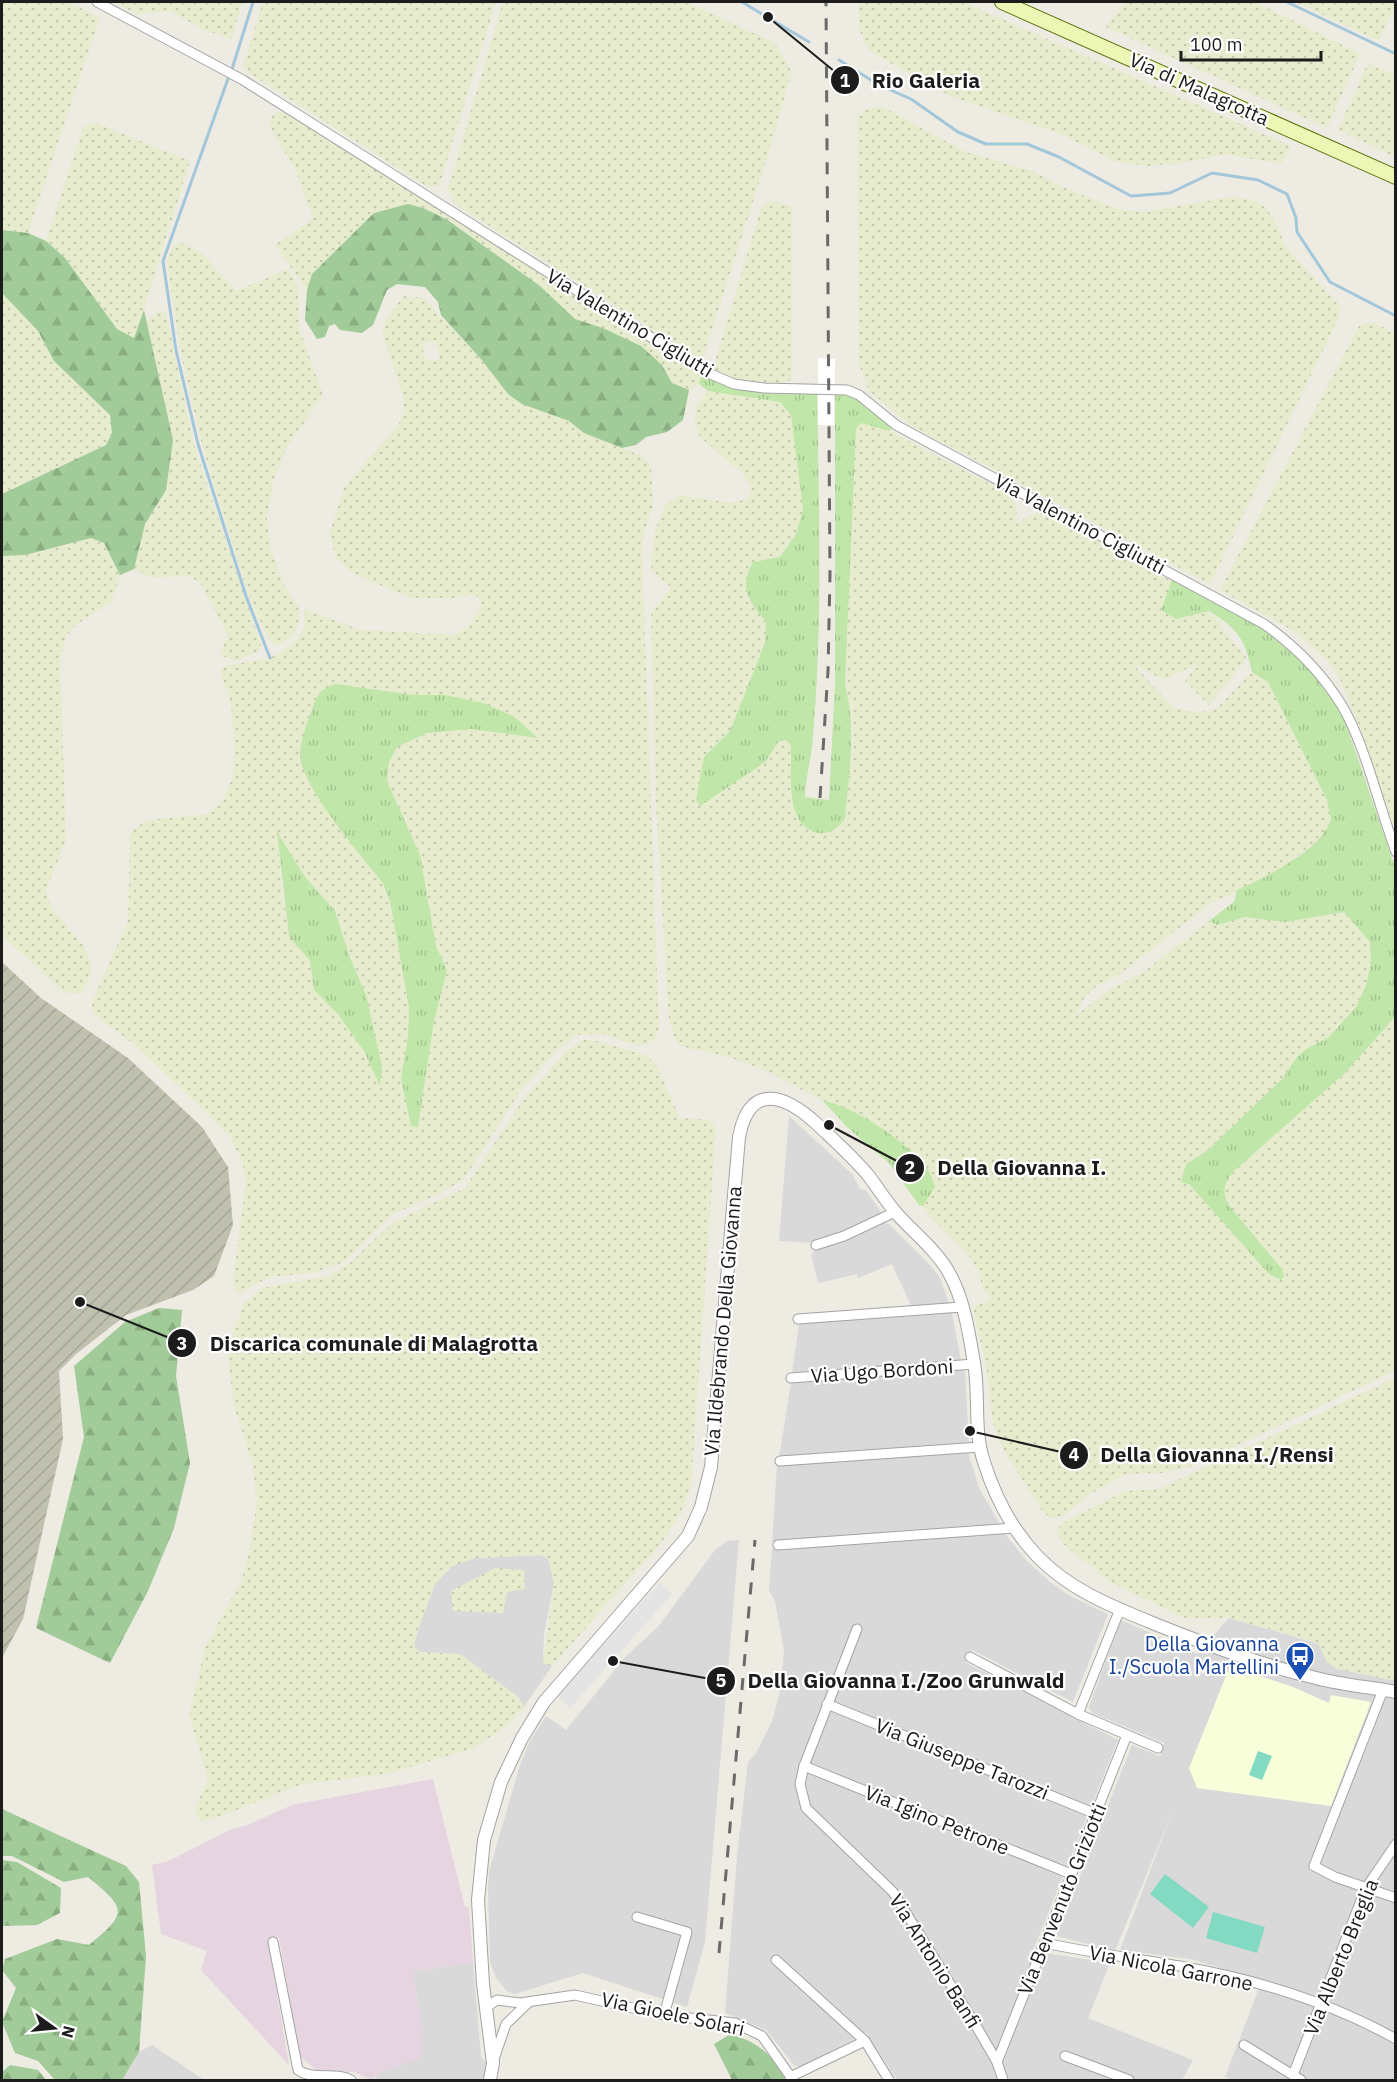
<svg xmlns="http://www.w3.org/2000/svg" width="1397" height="2082" font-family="'IBM Plex Sans',sans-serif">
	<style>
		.residential { fill: #dad9d9 }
		.industrial { fill: #e6d4e1 }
		.education { fill: #f9feda }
		.construction { fill: url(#construction-furrows) }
		.farmland { fill: url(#farmland-dots); fill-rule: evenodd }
		.grass { fill: url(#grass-tufts) }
		.forest { fill: url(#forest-firs) }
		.pitch { fill: #82dac3 }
		.parking { fill: #e4e4e4 }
		.pier { fill: #fff }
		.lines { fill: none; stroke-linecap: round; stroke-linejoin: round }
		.stream { stroke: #a3c7da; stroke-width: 3 }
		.minor-casing { stroke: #a3a3a3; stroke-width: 11 }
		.tertiary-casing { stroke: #a3a3a3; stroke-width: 14 }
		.secondary-casing { stroke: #576e08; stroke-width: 16 }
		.minor { stroke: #fff; stroke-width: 9 }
		.tertiary { stroke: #fff; stroke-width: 12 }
		.secondary { stroke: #ecf7b6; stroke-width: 14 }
		.rail { stroke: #6a6a6a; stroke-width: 3; stroke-dasharray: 12 12; stroke-linecap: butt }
		.labels { text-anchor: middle; stroke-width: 4.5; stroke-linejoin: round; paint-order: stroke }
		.street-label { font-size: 20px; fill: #1c1c1c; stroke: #fff }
		.transit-label { font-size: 20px; fill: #164399; stroke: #fff; text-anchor: end }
		.leader { fill: none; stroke: #1c1c1c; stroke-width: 2 }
		.callout-dot { fill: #1c1c1c; stroke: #fff; stroke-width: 2 }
		.mark-label { font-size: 18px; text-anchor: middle; font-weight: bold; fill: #fff }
		.callout-label { font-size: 21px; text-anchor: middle; font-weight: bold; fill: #1c1c1c; stroke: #fff; stroke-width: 4.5; stroke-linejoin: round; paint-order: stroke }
	</style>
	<defs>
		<pattern id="construction-furrows" width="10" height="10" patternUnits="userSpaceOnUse" patternTransform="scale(1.5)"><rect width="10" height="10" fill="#bfc1ae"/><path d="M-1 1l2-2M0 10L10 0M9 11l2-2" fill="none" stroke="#a4a595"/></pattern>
		<pattern id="farmland-dots" width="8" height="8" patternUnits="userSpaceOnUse" patternTransform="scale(1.5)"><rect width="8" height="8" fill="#e6eccd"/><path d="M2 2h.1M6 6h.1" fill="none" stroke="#c5caaf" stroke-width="1.8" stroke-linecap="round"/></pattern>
		<pattern id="grass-tufts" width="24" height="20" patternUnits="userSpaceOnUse" patternTransform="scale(1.5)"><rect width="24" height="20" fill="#c0e6a9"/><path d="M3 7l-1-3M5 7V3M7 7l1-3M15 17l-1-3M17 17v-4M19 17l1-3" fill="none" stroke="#a4c591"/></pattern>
		<pattern id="forest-firs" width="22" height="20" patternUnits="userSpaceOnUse" patternTransform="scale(1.5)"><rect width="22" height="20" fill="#a1cb98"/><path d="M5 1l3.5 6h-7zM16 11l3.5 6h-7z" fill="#8aae82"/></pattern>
	</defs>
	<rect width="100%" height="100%" fill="#edebe2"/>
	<g class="residential">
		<path d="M789,1116L852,1174L860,1189L866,1190L881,1212L880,1216L814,1243L779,1241Z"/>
		<path d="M884,1223L889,1224L932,1267L940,1278L949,1303L912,1308L892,1264L858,1278L857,1274L818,1283L811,1255L814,1251L853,1238Z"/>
		<path d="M952,1313L961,1361L792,1374L799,1323Z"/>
		<path d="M962,1370L965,1371L969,1444L779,1458L791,1383Z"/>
		<path d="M965,1452L968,1453L980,1490L1001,1526L772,1542L777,1465Z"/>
		<path d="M1004,1532L1025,1559L1050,1582L1070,1596L1108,1614L1073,1702L972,1650L965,1662L1118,1740L1033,1951L1110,1963L1088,2018L1193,2060L1182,2080H897L866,2033L800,2067L794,2065L766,2030L725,2013L737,1856L748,1762L756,1753L772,1721L780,1691L784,1651L775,1601L769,1590L772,1549Z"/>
		<path d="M739,1540L705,1942L687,2007L583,1973L515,1994L508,1992L496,1978L490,1962L488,1886L489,1871L520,1765L529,1743L546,1716L566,1730L627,1655L658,1627L715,1550L727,1541Z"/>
		<path d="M541,1555L549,1559L554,1583L544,1634L543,1662L552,1666L524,1707L518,1697L460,1654L421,1652L414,1647L418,1629L435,1584L452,1566L475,1558Z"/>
		<path d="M1229,1618L1319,1644L1327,1662L1390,1680L1395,1678V2080H1231L1225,2077L1262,1980L1190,1959L1120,1950L1173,1810L1115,1951L1056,1936L1132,1745L1160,1756L1164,1743L1092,1713L1089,1707L1121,1620L1197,1654Z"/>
		<path d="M473,1963L481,2057L486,2062L483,2080H374L379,2073L422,2032L413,1971Z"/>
		<path d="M152,2045L204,2080H122L139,2052Z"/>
	</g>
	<path class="industrial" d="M433,1779L465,1907H469L473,1963L413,1971L422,2032L421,2058L379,2073L372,2080L354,2072L316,2070L299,2055L279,1938L268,1942L289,2065L201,1970L207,1951L161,1934L152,1865L169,1861L232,1829L248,1825L292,1805Z"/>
	<path class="education" d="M1230,1666L1293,1687L1329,1703L1331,1695L1371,1702L1331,1806L1197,1788L1189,1768Z"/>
	<path class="construction" d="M2,962L41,998L128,1058L202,1127L228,1167L233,1225L214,1276L193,1290L126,1315L76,1354L59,1371L63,1439L23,1619L2,1658Z"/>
	<g class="farmland">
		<path d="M2,2H69L100,18L28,233L2,230Z"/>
		<path d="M115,2H243L231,39L202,29L171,11L136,14Z"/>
		<path d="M263,2H496L439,186L428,187L255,77L243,67Z"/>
		<path d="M503,2H686L775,43L791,71L777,126L702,361L455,204L448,189Z"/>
		<path d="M859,2H963L1291,146L1281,164L1225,154L1177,164L1145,166L1115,161L1063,135L952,97L869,51L859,29Z"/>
		<path d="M1125,2H1255L1360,54L1327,128L1106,27Z"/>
		<path d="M1295,2H1396L1379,41Z"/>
		<path d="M1368,63L1395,75V157L1338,130Z"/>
		<path d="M883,107L966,152L1035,172L1065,188L1121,210L1145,212L1235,196L1254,201L1265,207L1273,218L1287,249L1340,306V315L1210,584L910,425L869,391L859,364L858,117L868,108Z"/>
		<path d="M279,112L290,113L701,376L699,384L689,390L672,383L662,365L603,328L575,319L540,286L423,208L408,204L374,213L312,274L307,290L275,245L313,219L295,169L269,126L272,115Z"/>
		<path d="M94,122L190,161L135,338L117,329L65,258L46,241L83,127Z"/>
		<path d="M772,201L792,206V380L777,384L735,378L713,368L761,208Z"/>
		<path d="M180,242L203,254L236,291L288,269L298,288L299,328L323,395L286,449L273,482L267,518L270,546L283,583L299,608V623L294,635L277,646L269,640L248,594L202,445L180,350L167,261L173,247Z"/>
		<path d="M2,293L38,331L54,361L110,415L112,433L106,445L2,494Z"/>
		<path d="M403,296L423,298L481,359L508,394L542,412L569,421L584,433L642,456L651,467L653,506L644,532L642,554L659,1029L654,1040L639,1046L602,1034L577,1035L555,1052L521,1090L464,1179L439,1194L393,1214L342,1263L312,1273L269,1277L240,1293L234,1291L233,1281L246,1180L242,1161L230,1137L201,1108L135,1045L91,1012L93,1000L128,921L130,836L135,828L148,820L208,814L222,802L232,779L235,753L231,704L220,672L224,666L270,658L281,652L297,639L305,626L304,609L360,630L456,635L470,624L482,604L478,597L472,595L451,598H411L352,573L335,556L330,532L345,486L399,424L404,412L403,396L382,332L386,320ZM431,342H435L439,353L438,360L429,361L423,355L424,344ZM336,684L413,695H445L536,738L472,729L427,733L397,747L389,762L387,781L420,855L436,946L447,970L434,1021L418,1126L401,1078L408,1036L409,1007L390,901L383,883ZM278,834L305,877L335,911L350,958L366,995L382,1066L380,1085L364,1051L337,1013L314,990L310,961L289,936L280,874Z"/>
		<path d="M157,311L166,312L194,445L261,645L259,651L237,661L219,655L228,635L200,582L188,576L152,578L134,569L145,524L166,490L173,440L147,322Z"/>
		<path d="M1372,322L1396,333L1395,830L1365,740L1340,679L1328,660L1295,632L1220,590L1359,326Z"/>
		<path d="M708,391L780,402L787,407L791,415L803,510L796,534L779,557L753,562L746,597L766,622L765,643L730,731L704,757L765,762L779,741L786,740L791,746L795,813L845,818L853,735L851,705L845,684L854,456L856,429L861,422L890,431L1009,494L1016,504L1017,523L1043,509L1172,581L1161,610L1176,619L1208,611L1220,621L1224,631L1247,658L1209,705L1185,681L1198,663L1167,678L1158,677L1132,663L1173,707L1196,713L1216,709L1252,672L1268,681L1327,800L1331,819L1329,826L1321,837L1275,874L1210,904L1117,976L1098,985L1086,995L1074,1017L1110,989L1142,973L1209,921L1217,925L1245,917L1285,922L1344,912L1357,925L1370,942L1371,963L1366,985L1356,1007L1329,1037L1306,1049L1297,1057L1282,1079L1208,1150L1186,1164L1182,1182L1189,1184L1281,1268L1227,1203L1223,1193L1226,1182L1234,1171L1346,1072L1395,1017V1371L1193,1466L1162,1473L1126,1474L1090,1494L1062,1517L1051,1518L1043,1512L1005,1453L993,1424L986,1366L973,1308L991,1298L983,1291L979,1272L966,1252L931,1218L923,1206L935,1187L930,1172L922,1161L855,1112L823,1101L767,1071L726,1056L691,1049L680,1045L675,1039L669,1020L656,804L651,613L671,587L651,570L654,533L665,505L678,495L732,503L747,499L750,494V485L742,473L700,437L695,423L696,406Z"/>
		<path d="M91,538L103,543L120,575L111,602L77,624L67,635L60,659L66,840L46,890L52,909L84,946L91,963V975L83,991L77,994L63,991L2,936V556L25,555Z"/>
		<path d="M582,1040H593L646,1055L656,1064L680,1118L709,1120L716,1128L691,1486L679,1516L662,1542L552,1666L543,1663L554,1583L548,1559L541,1555L475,1558L452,1566L435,1584L418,1629L414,1647L421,1652L460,1654L518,1697L524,1707L508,1725L474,1748L386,1774L302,1784L208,1821L199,1820L195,1808L208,1780L189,1716L205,1647L241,1582L250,1548L257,1501L252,1463L234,1406L227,1350L244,1303L262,1288L329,1276L350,1263L393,1222L465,1188L525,1097L567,1051Z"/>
		<path d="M1395,1378L1396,1678L1390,1680L1337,1669L1327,1662L1318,1643L1229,1618H1185L1112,1583L1062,1543L1056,1531L1064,1522L1125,1491L1159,1489Z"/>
		<path d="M495,1568L524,1570L525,1589L507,1592L503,1613L453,1611L451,1591Z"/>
	</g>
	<g class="grass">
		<path d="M701,376C738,391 778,399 817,391C819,508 823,630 812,747C810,764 805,781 805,797L829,800L835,685V394C858,394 875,413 891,428L890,431L861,423L856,429L845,684C857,729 849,773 845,818C839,827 830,835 818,833C784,826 792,772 791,746L786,740L779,741L765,762L700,806L696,800L704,757L730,731L765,643L766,622C749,601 738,589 753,562L780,557L796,534L803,510L791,415L780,402L708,391L699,384Z"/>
		<path d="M1173,577L1260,627L1303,662L1342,712L1395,867V1017L1346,1072L1234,1171C1225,1182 1222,1189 1227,1203L1281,1268L1284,1276L1281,1280L1269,1274L1189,1184L1181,1182L1186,1164L1208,1150L1282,1079L1297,1057L1306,1049L1329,1037L1356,1007L1366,985L1371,963L1370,942L1344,912L1285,922L1245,917L1217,925L1209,921L1234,902L1237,890C1265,878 1323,849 1331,819L1327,800L1268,682L1252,672C1245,639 1238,629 1209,611L1176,619L1161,610Z"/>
		<path d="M336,684L413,695H445L483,703L513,716L538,738L472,729L427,733L397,747L389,762L387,781L420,855L436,946L447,970L434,1021L418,1127L411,1126L401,1078L408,1036L409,1007L390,901L383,883C362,856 299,785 300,753C301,739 306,726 311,713C316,698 319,688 336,684Z"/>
		<path d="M277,832L305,877L335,911L350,958L366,995L382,1066L380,1086L364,1051L337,1013L314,990L310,961L289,936Z"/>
		<path d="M823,1101C852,1105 903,1140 922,1162C929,1169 932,1177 935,1187L923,1206L919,1205L889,1163L849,1129Z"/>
	</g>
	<g class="forest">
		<path d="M408,204L423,208L446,219L540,286L575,319L603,328L641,346L662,365L672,383L689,390L683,420L667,432L646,437L636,445L622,448L584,433L569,421L522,404L508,394L481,359L441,315L438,302L425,287L397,284L387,290L373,325L362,333L340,330L335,324L329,326L325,337L317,339L305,320L307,290L312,274L374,213Z"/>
		<path d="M2,230L28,233L46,241L65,258L117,329L134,338L144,310L173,440L166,490L145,524L134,569L120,575L104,543L91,538L25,555L2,556V494L106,445L112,433L110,415L54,361L38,331L2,293Z"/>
		<path d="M159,1308L182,1310L176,1376L190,1463L174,1528L148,1591L110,1663L36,1628L84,1437L74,1366L125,1322Z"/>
		<path d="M2,1809L126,1866L139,1882L146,1956L139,2052L122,2080H55L38,2061L15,2053L2,2022L16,1988L2,1970L5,1959L57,1939L89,1945C128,1913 127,1909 88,1877L64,1882L12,1856H2Z"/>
		<path d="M2,1860L17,1862L61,1888L60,1913L37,1925L2,1926Z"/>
		<path d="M729,2035C755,2038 775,2058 787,2080H732L714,2044Z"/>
		<path d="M10,2065L38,2070L46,2080H2V2072Z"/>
	</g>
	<g class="pitch">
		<path d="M1258,1751L1272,1756L1262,1780L1249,1775Z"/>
		<path d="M1165,1874L1209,1907L1193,1928L1150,1894Z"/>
		<path d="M1213,1912L1265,1927L1257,1953L1206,1938Z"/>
	</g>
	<path class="parking" d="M660,1583L672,1594L570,1708L557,1696Z"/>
	<path class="pier" d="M818,358L835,359L834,425H818Z"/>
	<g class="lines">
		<g class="stream">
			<path d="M742,2L809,42"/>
			<path d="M1287,2L1396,54"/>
			<path d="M839,60L879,85L911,99L958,132L986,144H1027L1059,157L1131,196L1170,193L1212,173L1258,180L1287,194L1296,218L1297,232L1330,282L1396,316"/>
			<path d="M232,69L253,2"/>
			<path d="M229,76L163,261L176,350L198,444L246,596L270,658"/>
		</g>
		<g class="minor-casing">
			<g id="minor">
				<path d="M97,2L243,80L706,372L734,384L764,388L847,390L859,395L896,425L1264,624C1294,645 1321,672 1341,704C1365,743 1379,807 1396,852"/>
				<path d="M816,1245L844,1236L895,1212"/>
				<path d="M798,1319L962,1307"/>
				<path d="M791,1378L974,1364"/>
				<path d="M780,1461L980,1447"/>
				<path d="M778,1545L1014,1528"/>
				<path d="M857,1629L804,1766L800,1784L806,1808L893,1892L975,2024L997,2062L1003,2080"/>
				<path d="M970,1657L1078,1714L1158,1748"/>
				<path d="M1383,1690L1314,1866L1335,1877L1396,1898"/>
				<path d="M827,1704L1096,1814"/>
				<path d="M1078,1714L1120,1609"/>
				<path d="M804,1766L1071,1874"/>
				<path d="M637,1917L687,1932L664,2015"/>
				<path d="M273,1942L298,2070C314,2081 335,2071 351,2080"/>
				<path d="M1045,1943C1090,1953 1135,1958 1180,1966C1254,1979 1330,2002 1396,2039"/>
				<path d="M776,1960L865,2041L889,2080"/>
				<path d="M485,2008L497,2000L520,2003L575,1995L664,2015L735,2023L762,2036L793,2080"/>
				<path d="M1244,2045L1301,2080"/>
				<path d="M1065,2056L1129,2080"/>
				<path d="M494,2059L506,2024L529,2002"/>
				<path d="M997,2062L1127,1735"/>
				<path d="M1293,2075L1366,1888L1396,1844"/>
				<path d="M790,2077L865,2041"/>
			</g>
		</g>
		<g class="tertiary-casing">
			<path id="tertiary" d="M490,2080L493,2063L483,1984L478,1900L484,1840L501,1782L522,1738L544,1702L688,1536L701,1507L711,1467L739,1137C750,1080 787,1096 818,1125C835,1141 853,1157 868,1175C878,1188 887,1203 898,1215C914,1233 936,1250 948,1271C964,1298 969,1333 974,1363C980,1395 973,1430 984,1462C995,1497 1013,1531 1038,1557C1070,1590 1113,1607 1155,1624C1207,1645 1261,1665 1316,1678C1342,1685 1369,1687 1396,1692"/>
		</g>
		<g class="secondary-casing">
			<path id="secondary" d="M1002,2L1396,177"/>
		</g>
		<use href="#minor" class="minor"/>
		<use href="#tertiary" class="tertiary"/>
		<use href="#secondary" class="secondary"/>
		<g class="rail">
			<path d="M820,798L828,671L830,575L826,2"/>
			<path d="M719,1953L755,1540"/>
		</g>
	</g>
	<defs>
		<g id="bus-pin" transform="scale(1.5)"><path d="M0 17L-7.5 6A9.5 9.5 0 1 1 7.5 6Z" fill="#1a4fb4" stroke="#fff"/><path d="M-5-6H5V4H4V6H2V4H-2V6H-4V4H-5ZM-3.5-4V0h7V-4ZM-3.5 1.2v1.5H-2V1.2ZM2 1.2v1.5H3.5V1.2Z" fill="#fff"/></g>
	</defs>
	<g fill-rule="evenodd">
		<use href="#bus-pin" x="1300" y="1656"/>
	</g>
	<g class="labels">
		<g class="street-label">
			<text transform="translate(1199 89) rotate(24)" y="7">Via di Malagrotta</text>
			<text transform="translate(630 323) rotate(31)" y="7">Via Valentino Cigliutti</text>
			<text transform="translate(1080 524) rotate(28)" y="7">Via Valentino Cigliutti</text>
			<text transform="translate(723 1321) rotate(-85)" y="7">Via Ildebrando Della Giovanna</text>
			<text transform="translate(882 1371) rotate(-4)" y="7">Via Ugo Bordoni</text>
			<text transform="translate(962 1759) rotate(22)" y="7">Via Giuseppe Tarozzi</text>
			<text transform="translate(937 1820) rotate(22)" y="7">Via Igino Petrone</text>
			<text transform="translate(1062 1899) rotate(-68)" y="7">Via Benvenuto Griziotti</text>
			<text transform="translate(1341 1957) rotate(-68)" y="7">Via Alberto Breglia</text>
			<text transform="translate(935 1961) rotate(58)" y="7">Via Antonio Banfi</text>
			<text transform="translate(1171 1968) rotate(11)" y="7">Via Nicola Garrone</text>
			<text transform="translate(673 2014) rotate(12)" y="7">Via Gioele Solari</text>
		</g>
		<g class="transit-label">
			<text x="1279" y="1651">Della Giovanna<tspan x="1279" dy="23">I./Scuola Martellini</tspan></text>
		</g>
	</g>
	<path class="leader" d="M768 17L845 80M829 1125L910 1168M80 1302L182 1343M970 1431L1074 1455M613 1661L721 1681"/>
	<g class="callout-dot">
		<circle cx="768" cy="17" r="6"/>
		<circle cx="829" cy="1125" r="6"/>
		<circle cx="80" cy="1302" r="6"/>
		<circle cx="970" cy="1431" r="6"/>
		<circle cx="613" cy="1661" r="6"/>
		<circle cx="845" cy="80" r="15"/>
		<circle cx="910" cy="1168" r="15"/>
		<circle cx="182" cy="1343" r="15"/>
		<circle cx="1074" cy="1455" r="15"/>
		<circle cx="721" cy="1681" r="15"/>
	</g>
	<g class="mark-label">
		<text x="845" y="87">1</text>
		<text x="910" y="1174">2</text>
		<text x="182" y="1350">3</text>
		<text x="1074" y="1461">4</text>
		<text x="721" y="1687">5</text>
	</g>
	<g class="callout-label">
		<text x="926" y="88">Rio Galeria</text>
		<text x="1022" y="1175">Della Giovanna I.</text>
		<text x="374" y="1351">Discarica comunale di Malagrotta</text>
		<text x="1217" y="1462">Della Giovanna I./Rensi</text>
		<text x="906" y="1688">Della Giovanna I./Zoo Grunwald</text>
	</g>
	<rect width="1397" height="2082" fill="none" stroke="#1c1c1c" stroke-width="6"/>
	<g transform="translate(54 2028) rotate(105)" stroke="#ffffff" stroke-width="4.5" paint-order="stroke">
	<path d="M0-4.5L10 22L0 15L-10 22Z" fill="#1c1c1c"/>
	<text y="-9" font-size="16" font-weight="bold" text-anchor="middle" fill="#1c1c1c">N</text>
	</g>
	<path d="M1181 51v9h140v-9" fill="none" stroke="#1c1c1c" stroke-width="3"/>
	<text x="1190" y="51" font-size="18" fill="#1c1c1c" stroke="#ffffff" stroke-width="4.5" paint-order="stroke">100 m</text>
</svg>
